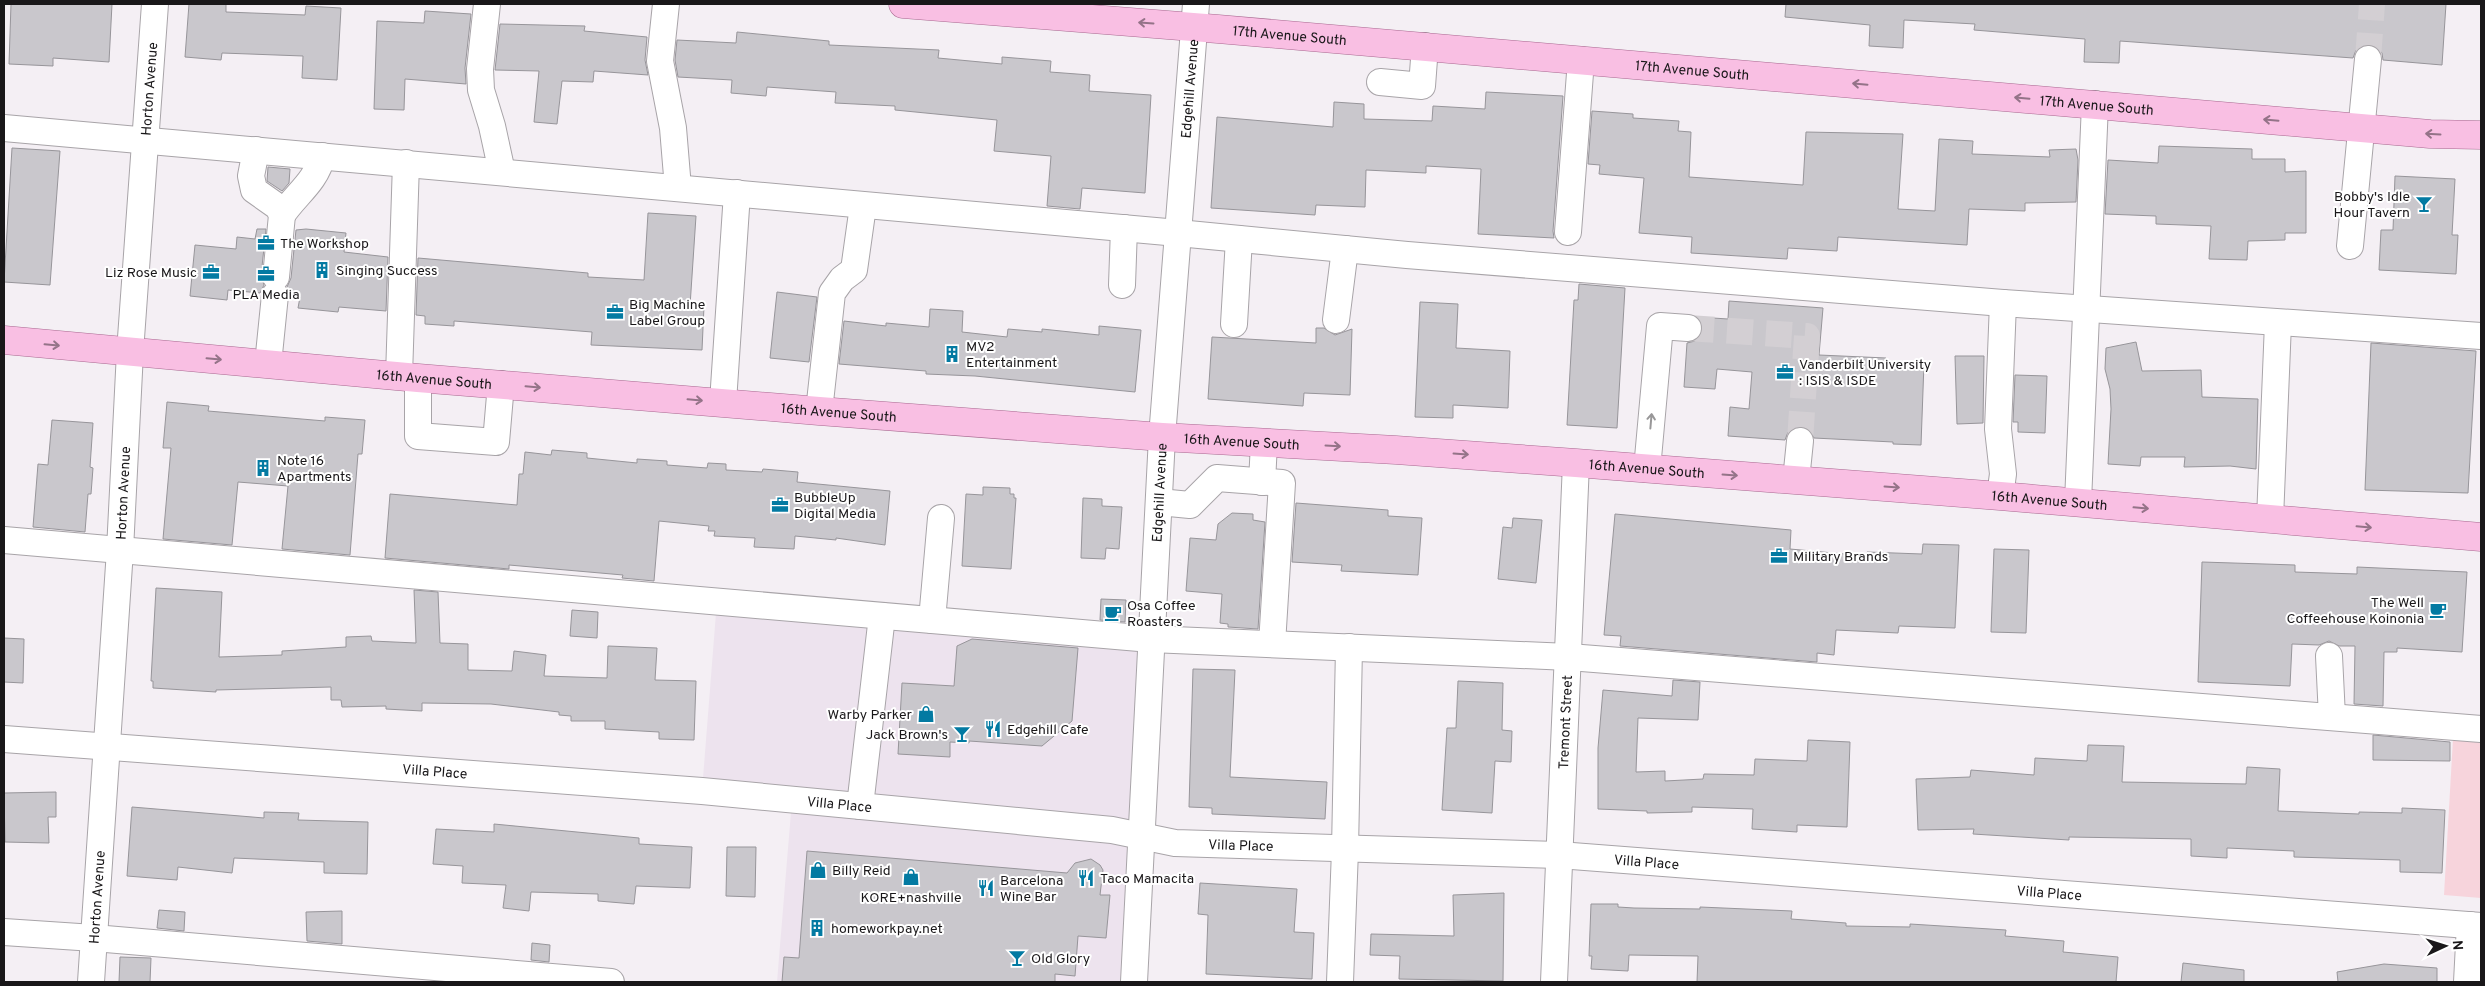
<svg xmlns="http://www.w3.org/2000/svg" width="2485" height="986" font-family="Overpass,sans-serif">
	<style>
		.built { fill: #ede3ee }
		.green { fill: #f7d4dc }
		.building { fill: #c9c7cc; stroke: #97959a }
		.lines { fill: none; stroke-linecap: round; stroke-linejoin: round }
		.minor-tunnel { stroke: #d3cfd3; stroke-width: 26; stroke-dasharray: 26 13; stroke-linecap: butt }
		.minor-casing { stroke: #a8a4a8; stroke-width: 28 }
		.major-casing { stroke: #a86990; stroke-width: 29 }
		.minor { stroke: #fff; stroke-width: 26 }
		.major { stroke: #f9bfe3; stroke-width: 28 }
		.oneway { stroke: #947388 }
		.oneway2 { stroke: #989798 }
		.labels { text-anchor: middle; stroke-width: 4; stroke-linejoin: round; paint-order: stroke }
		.street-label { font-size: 14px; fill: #191719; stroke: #fff }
		.poi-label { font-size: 14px; fill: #191719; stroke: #fff; text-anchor: start }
	</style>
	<rect width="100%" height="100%" fill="#f4eff4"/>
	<path class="built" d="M716,613L1151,639L1134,982H777L792,800L702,791Z"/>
	<path class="green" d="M2453,739L2481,741V898L2444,895Z"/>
	<g class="building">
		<path d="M11,4H112L109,62L53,58V66L9,64Z"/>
		<path d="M189,4H226V12L305,15L306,6L341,8L337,80L302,78L303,56L222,53L221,60L185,57Z"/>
		<path d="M1786,4H2446L2442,65L2383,60L2382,53L2377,47L2369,44L2361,46L2356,50L2353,58L2120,41L2119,63L2084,62L2085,39L1974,30L1975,24L1904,20L1903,48L1869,46L1870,25L1785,17Z"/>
		<path d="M425,11L471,14L465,68L466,84L405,79L404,110L374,109L377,21L424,23Z"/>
		<path d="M500,24L585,26L584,31L647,37L645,60L648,75L594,71L593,82L562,81L557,124L534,122L539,71L495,70Z"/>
		<path d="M737,32L829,41V45L939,50L938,58L1002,64V57L1051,61L1050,72L1090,75L1089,91L1151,95L1145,193L1082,188L1080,209L1047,206L1051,156L994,151L997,120L895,110V106L835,103L836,92L767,87L766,96L731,93L732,80L678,77L675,60L677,40L736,43Z"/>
		<path d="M1486,92L1563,96L1553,231L1554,238L1478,234L1481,169L1426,166V173L1366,170L1365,207L1316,205L1315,215L1211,208L1217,117L1333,127L1334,102L1364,104V119L1432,121L1433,106L1485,109Z"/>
		<path d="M1592,111L1633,114V118L1679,121L1678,131L1691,132L1689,177L1803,185L1806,132L1903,134L1898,209L1935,211L1939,139L1973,141L1972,154L2050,157L2049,150L2076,149L2078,160L2076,202L2025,203V211L1969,209L1967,245L1838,237L1837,251L1788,248L1787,259L1691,253L1692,237L1639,233L1644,178L1599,174L1600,165L1588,164Z"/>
		<path d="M2159,146L2252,149V159H2285V172L2306,171V233H2285V240L2248,241L2247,260L2209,259L2211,226L2156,224V216L2105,214L2108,160L2158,163Z"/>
		<path d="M12,148L60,151L50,285L4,282Z"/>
		<path d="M268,167L290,169L289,183L282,191L267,181Z"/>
		<path d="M2395,176L2455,179L2452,235H2458L2456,274L2379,270L2381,230H2393Z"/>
		<path d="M648,213L696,216L690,306H704L702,350L591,345L592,332L454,321V326L425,324V316L416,315L418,258L588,273V277L644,280Z"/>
		<path d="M257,229H266L261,276L264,285L260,293L228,290L227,300L190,296L195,245L236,249L237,237L255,239Z"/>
		<path d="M306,229L346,233L344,252L388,257L386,311L339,307L338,312L298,308L300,297L290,296L287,287L291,278L296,230Z"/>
		<path d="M1579,284L1625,288L1617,428L1567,425L1574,300H1578Z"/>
		<path d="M777,292L817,297L809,362L770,358Z"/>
		<path d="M1729,301L1823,308L1819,355L1886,358V362L1924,363L1921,445L1893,444V442L1814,438L1809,429L1801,426L1794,427L1788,432L1785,440L1728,436L1730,407L1749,409L1752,372L1717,369L1715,389L1684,387L1687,343L1695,341L1700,337L1703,330L1702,322L1698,317L1728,319Z"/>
		<path d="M1420,302L1458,304L1456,348L1510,351L1508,408L1453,405V418L1415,417Z"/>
		<path d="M930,309L963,311L962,332L1007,337L1008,329L1042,332V329L1099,335V326L1141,330L1135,392L975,376L926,374V371L839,364L844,321L886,326V323L929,327Z"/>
		<path d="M1316,328H1324L1335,335L1352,329L1350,395L1304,393L1303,406L1208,399L1212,337L1316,343Z"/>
		<path d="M2136,342L2142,371L2201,370L2202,397L2258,399L2256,469L2230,466L2184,467L2185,457H2141L2140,466L2108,464L2111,409L2110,389L2105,369L2106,348Z"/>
		<path d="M2371,343L2476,351L2468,493L2365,490Z"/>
		<path d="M1955,356H1984L1983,423L1957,424Z"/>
		<path d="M2015,375L2047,376L2045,433L2018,432V422H2013Z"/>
		<path d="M167,402L209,406L208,411L325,421V417L365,420L362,454H358L350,555L282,549L288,486L238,482L232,545L163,539L171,448H163Z"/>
		<path d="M52,420L93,423L90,467L93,468L91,494H88L85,532L33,527L38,464L48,465Z"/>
		<path d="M552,450L587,453V458L637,463V459L667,461V465L707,468L708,463L726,464V470L762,472L763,469L798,472L797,482L890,491L885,545L836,538V540L795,536L794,549L754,547L755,538L714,536L715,531H708L709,526L659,521L654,581L622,578L623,575L509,565V569L385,558L390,494L517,505L519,474H523L525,452L551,455Z"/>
		<path d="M983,487L1010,488V494H1014V498H1016L1011,569L962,566L966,494L983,495Z"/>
		<path d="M1083,498L1102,499V506L1122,507L1119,549L1106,548L1105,559L1081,558Z"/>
		<path d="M1296,503L1388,510V516L1422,518L1418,575L1341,571L1342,565L1292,562Z"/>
		<path d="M1232,513L1253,514V520L1265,522L1258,629L1228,627V624L1220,623L1222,594L1186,591L1190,538L1216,540L1218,524Z"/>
		<path d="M1615,514L1791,530L1790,549L1866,556L1867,552L1922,554L1923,544L1959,545L1955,628L1899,626L1898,633L1836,630L1834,655L1817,653V662L1620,646L1621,636L1604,635Z"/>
		<path d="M1513,518L1542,520L1536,583L1498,579L1503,527L1512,528Z"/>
		<path d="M1994,549L2029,550L2026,633L1991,632Z"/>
		<path d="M2202,562L2295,565V572L2357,574V567L2467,572L2462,652L2397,648V652H2384L2383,706L2354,704L2355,646H2339L2329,641L2319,645L2292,644L2290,686L2198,682Z"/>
		<path d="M156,588L222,592L219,657L282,655V651L346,647V637L371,636L372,641L416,643L414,590L438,592L440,643L468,644V670L512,671L514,651L546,655L544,676L607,678L608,646L657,648L655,680L696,681L694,740L659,739V732L605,729V721H571V716L559,715V712L491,704L422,703V711L386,709V706L342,707L341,700H331V687L216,690V692L153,688V681H151Z"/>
		<path d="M1101,599L1126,600L1125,622L1100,620Z"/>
		<path d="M572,610L598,612L597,638L570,636Z"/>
		<path d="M4,638L24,639L23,683L4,682Z"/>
		<path d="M972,639L1078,648L1072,721L1042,746L969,741V743L950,742V757L898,754L902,683L954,686L957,646Z"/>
		<path d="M1193,669L1235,670L1230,777L1327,782L1325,819L1212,814V808L1189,807Z"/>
		<path d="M1673,680L1700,682L1698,720L1638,718L1636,772L1665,771V781L1703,779L1704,774L1754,775L1755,759L1807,761L1808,740L1850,742L1847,827L1797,825V832L1752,829L1753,809L1692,807V812L1647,813V811L1598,809V748L1603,690L1672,696Z"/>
		<path d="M1458,681L1503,683L1502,730L1512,731L1511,762L1495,761L1492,813L1442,810L1447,728H1456Z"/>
		<path d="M2373,735L2450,742V761L2373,760Z"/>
		<path d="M2088,745L2124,746L2122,782L2246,784L2247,767L2280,769L2278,811L2359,814V812L2402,813V808L2445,810L2442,873L2400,872V860L2294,857V851L2227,848V858L2191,856V839L2069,837V840L1973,834L1974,829L1918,830L1916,779L1970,777L1971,770L2034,775L2035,758L2087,761Z"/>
		<path d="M56,792V817H48L49,843L5,842L4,793Z"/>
		<path d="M132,807L264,818V812L299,813L298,820L368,822L367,874L324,873V862L234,858L232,873L178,867L177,880L127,876Z"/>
		<path d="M494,824L639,838V844L692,847L690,888L636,886L634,904L598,901V894L531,892L529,911L503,908L506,885L462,883L463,866L433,864L436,829L494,832Z"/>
		<path d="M727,847H756L755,897L726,896Z"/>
		<path d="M807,851L1067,873L1075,863L1091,859L1100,865L1103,870L1100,895H1110L1106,938L1078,936L1075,976L1055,974V982H782L784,957L799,958Z"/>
		<path d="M1200,883L1297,889L1294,932L1314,933L1312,979L1206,974L1208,915L1198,914Z"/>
		<path d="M1504,893L1503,981L1399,979L1400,956L1370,955L1371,934L1454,936L1453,895Z"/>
		<path d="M1591,904H1618V907L1634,908L1700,909V907L1792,911L1791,919L1846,923V926L1910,927V924L2006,930L2005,936L2064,941L2063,952L2118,957L2116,982H1697L1698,956L1629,955L1628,971L1591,969L1592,956H1589Z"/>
		<path d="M159,910L185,912L184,931L157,928Z"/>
		<path d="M342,911V944L307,941L306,912Z"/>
		<path d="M532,943L550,945L549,962L531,960Z"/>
		<path d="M120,957L151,958L150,982H119Z"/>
		<path d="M2183,963L2244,970V982H2181Z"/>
		<path d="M2384,964L2437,968V982H2338L2337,972Z"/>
	</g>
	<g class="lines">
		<g class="minor-tunnel">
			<path d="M2368,59L2372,4"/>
			<path d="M1688,328L1807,336L1800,441"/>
		</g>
		<g class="minor-casing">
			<g id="minor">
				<path d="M487,4L480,69L481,90L492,126L502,172"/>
				<path d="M666,4L660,61L673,128L678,188"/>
				<path d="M1380,82L1422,86L1425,46"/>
				<path d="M4,128L1178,233L1407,255L2003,303L2481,336"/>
				<path d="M256,150L251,176L254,190L278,207L282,215L276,277"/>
				<path d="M282,215C296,194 316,182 322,156"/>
				<path d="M1568,232L1581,60"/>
				<path d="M2350,246L2368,59"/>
				<path d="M1122,285L1124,228"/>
				<path d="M1336,320L1345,249"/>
				<path d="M1234,324L1239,239"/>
				<path d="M268,364L275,295"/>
				<path d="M399,376L406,163"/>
				<path d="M418,378V436L496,442L501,384"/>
				<path d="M723,402L737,193"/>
				<path d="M819,411L832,293L842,279L854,270L863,206"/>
				<path d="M1647,469L1660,326L1688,328"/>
				<path d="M1796,480L1800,441"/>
				<path d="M1262,482L1264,443"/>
				<path d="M2000,496L2003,474L1998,429L2003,303"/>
				<path d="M1159,502L1190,505L1217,478L1282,483L1272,644"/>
				<path d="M2078,502L2095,104"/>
				<path d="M2270,519L2278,323"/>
				<path d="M4,540L1151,639L1569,657L2481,729"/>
				<path d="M932,620L941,518"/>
				<path d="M2329,656L2332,717"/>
				<path id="s1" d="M4,739L702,791L1112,830L1175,843L1559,855L2481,926"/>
				<path d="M860,806L882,616"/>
				<path d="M4,932L94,938L611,982"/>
				<path id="s2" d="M91,982L120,550L130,352L155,4"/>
				<path id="s3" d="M1134,982L1162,437L1196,4"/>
				<path d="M1340,982L1345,850L1349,647"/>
				<path id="s4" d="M1554,982L1576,463"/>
				<path d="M2467,982L2470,925"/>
			</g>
		</g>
		<g class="major-casing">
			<g id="major">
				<path id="s5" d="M903,4L1218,29L2430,134L2481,135"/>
				<path id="s6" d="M4,340L418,378L819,411L1162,437L1396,450L1576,463L2000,496L2481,537"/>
			</g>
		</g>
		<use href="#minor" class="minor"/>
		<use href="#major" class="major"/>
	</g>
	<defs><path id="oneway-shaft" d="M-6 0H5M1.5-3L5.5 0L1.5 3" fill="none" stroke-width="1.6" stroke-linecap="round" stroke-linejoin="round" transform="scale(1.25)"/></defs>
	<g class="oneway">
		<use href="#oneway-shaft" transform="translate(1146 23) rotate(-176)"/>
		<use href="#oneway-shaft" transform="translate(1860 84) rotate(-175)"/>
		<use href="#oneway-shaft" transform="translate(2022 98) rotate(-175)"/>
		<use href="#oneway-shaft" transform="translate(2271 120) rotate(-175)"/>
		<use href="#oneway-shaft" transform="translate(2433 134) rotate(-177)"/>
		<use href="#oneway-shaft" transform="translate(52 345) rotate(5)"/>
		<use href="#oneway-shaft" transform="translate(214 359) rotate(5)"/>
		<use href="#oneway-shaft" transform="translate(533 387) rotate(5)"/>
		<use href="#oneway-shaft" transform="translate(695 400) rotate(5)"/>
		<use href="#oneway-shaft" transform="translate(1333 446) rotate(3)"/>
		<use href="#oneway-shaft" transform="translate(1461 454) rotate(4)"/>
		<use href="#oneway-shaft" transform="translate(1730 475) rotate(4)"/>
		<use href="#oneway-shaft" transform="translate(1892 487) rotate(4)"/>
		<use href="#oneway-shaft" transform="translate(2141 508) rotate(5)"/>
		<use href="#oneway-shaft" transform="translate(2364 527) rotate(5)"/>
	</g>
	<use class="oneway2" href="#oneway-shaft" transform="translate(1651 421) rotate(-85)"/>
	<defs>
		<g id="bar-bare" transform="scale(1.35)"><path d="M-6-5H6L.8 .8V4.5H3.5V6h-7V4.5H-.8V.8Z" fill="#037aa2" stroke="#fff" stroke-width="2.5" paint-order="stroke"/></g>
		<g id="office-bare" transform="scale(1.35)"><path d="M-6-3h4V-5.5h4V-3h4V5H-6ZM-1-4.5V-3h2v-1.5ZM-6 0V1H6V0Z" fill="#037aa2" stroke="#fff" stroke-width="2.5" paint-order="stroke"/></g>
		<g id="building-bare" transform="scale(1.35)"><path d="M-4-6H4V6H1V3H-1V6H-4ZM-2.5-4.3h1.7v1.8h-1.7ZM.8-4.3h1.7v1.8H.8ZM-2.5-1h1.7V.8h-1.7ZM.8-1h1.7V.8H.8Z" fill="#037aa2" stroke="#fff" stroke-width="2.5" paint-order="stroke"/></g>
		<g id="cafe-bare" transform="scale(1.35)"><path d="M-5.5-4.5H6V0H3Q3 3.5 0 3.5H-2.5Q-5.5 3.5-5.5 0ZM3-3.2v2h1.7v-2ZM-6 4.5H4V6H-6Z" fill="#037aa2" stroke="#fff" stroke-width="2.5" paint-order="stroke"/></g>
		<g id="shop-bare" transform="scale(1.35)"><path d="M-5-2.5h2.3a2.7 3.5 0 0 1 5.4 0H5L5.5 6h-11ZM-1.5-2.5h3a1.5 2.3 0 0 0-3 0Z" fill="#037aa2" stroke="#fff" stroke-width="2.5" paint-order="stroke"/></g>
		<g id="restaurant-bare" transform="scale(1.35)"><path d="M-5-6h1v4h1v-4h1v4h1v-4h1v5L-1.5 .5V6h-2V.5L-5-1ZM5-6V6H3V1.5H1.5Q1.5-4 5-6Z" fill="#037aa2" stroke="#fff" stroke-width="2.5" paint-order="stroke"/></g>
	</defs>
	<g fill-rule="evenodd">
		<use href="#bar-bare" x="2424" y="204"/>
		<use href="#office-bare" x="266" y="243"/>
		<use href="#building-bare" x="322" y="270"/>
		<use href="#office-bare" x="211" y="272"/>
		<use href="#office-bare" x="266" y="274"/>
		<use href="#office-bare" x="615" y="312"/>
		<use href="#building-bare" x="952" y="354"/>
		<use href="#office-bare" x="1785" y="372"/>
		<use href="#building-bare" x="263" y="468"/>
		<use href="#office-bare" x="780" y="505"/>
		<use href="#office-bare" x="1779" y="556"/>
		<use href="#cafe-bare" x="2438" y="610"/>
		<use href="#cafe-bare" x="1113" y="613"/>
		<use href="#shop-bare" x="926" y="714"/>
		<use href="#restaurant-bare" x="993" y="729"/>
		<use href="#bar-bare" x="962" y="734"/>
		<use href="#shop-bare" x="818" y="870"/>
		<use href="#shop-bare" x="911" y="877"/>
		<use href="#restaurant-bare" x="1086" y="878"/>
		<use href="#restaurant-bare" x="986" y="888"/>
		<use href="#building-bare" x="817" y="928"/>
		<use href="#bar-bare" x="1017" y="958"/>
	</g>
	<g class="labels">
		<g class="street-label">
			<text dy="5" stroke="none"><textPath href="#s5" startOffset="388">17th Avenue South</textPath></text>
			<text dy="5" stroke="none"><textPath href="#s5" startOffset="792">17th Avenue South</textPath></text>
			<text dy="5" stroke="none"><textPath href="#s2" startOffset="895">Horton Avenue</textPath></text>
			<text dy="5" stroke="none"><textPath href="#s3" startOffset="895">Edgehill Avenue</textPath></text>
			<text dy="5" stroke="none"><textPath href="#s5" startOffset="1198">17th Avenue South</textPath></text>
			<text dy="5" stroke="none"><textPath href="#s6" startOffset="432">16th Avenue South</textPath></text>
			<text dy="5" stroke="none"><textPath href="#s6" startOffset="838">16th Avenue South</textPath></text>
			<text dy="5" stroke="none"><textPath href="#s6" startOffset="1242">16th Avenue South</textPath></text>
			<text dy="5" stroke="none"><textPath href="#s6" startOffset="1648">16th Avenue South</textPath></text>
			<text dy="5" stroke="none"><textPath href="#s2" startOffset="490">Horton Avenue</textPath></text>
			<text dy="5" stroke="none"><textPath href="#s3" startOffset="490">Edgehill Avenue</textPath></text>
			<text dy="5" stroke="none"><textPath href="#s6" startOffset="2052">16th Avenue South</textPath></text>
			<text dy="5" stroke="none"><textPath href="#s4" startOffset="260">Tremont Street</textPath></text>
			<text dy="5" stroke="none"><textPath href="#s1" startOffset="432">Villa Place</textPath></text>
			<text dy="5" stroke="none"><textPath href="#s1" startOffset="838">Villa Place</textPath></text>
			<text dy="5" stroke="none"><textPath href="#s1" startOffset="1242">Villa Place</textPath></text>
			<text dy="5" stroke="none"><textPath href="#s1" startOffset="1648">Villa Place</textPath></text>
			<text dy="5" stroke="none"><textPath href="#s1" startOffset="2052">Villa Place</textPath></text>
			<text dy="5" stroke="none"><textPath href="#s2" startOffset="85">Horton Avenue</textPath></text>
		</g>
		<g class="poi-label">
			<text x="2410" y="201" text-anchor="end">Bobby's Idle<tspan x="2410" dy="16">Hour Tavern</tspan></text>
			<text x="280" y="248">The Workshop</text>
			<text x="336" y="275">Singing Success</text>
			<text x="197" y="277" text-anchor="end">Liz Rose Music</text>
			<text x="266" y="299" text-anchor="middle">PLA Media</text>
			<text x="629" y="309">Big Machine<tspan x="629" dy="16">Label Group</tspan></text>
			<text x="966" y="351">MV2<tspan x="966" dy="16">Entertainment</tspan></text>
			<text x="1799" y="369">Vanderbilt University<tspan x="1799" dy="16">: ISIS &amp; ISDE</tspan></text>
			<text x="277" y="465">Note 16<tspan x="277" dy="16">Apartments</tspan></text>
			<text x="794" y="502">BubbleUp<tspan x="794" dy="16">Digital Media</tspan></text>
			<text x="1793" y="561">Military Brands</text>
			<text x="2424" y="607" text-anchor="end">The Well<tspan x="2424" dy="16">Coffeehouse Koinonia</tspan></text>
			<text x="1127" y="610">Osa Coffee<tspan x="1127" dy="16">Roasters</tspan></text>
			<text x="912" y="719" text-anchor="end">Warby Parker</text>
			<text x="1007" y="734">Edgehill Cafe</text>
			<text x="948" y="739" text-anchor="end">Jack Brown's</text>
			<text x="832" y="875">Billy Reid</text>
			<text x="1100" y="883">Taco Mamacita</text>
			<text x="1000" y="885">Barcelona<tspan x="1000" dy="16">Wine Bar</tspan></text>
			<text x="911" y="902" text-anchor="middle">KORE+nashville</text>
			<text x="831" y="933">homeworkpay.net</text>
			<text x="1031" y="963">Old Glory</text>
		</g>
	</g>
	<rect width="2485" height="986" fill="none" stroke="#191719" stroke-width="10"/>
	<g transform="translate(2445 946) rotate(86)" stroke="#ffffff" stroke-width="4" paint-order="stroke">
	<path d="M0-4L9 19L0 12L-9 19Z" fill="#191719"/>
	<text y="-8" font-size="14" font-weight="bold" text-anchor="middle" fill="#191719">N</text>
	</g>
</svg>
